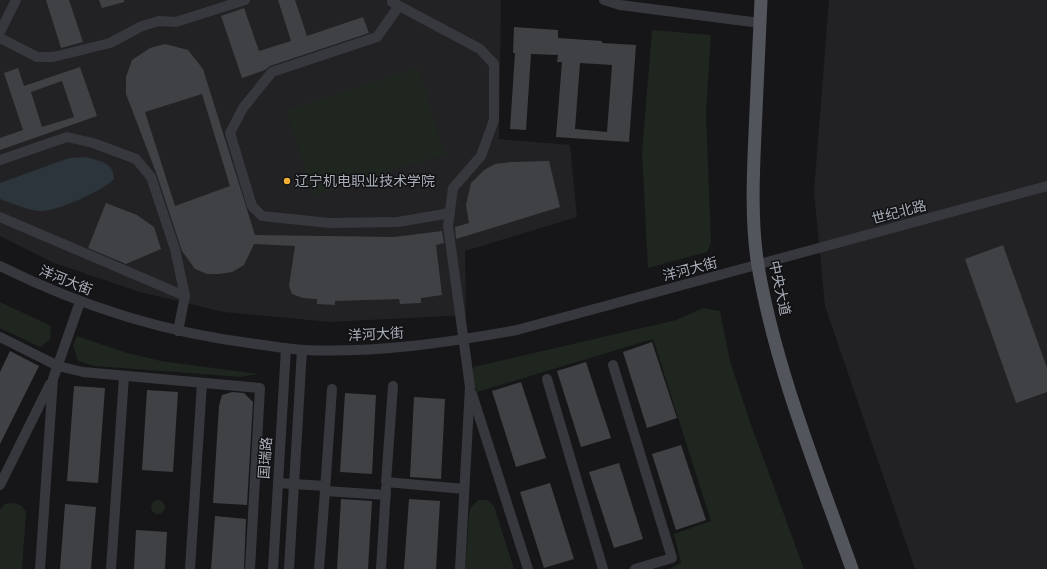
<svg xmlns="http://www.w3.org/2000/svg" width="1047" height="569" font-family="'Roboto Condensed','Noto Sans SC',sans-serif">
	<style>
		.built { fill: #222225 }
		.green { fill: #1e261f }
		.water { fill: #2c353c }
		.building { fill: #404145; fill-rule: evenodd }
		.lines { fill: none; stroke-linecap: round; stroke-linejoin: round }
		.minor { stroke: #37383d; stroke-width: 10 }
		.major { stroke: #53555c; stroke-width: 13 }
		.poi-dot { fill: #f2b134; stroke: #111113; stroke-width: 1.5 }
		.labels { text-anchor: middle; stroke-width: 3; stroke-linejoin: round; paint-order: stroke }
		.poi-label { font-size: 14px; fill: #a8adb8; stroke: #111113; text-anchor: start }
		.street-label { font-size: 14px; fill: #a8adb8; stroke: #111113 }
	</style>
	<rect width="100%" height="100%" fill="#161618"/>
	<g class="built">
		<path d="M0,0H501L499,139L570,145L577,217L465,251L466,315L330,322L224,312L140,292L54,263L0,236Z"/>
		<path d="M829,0H1047V569H915L825,306L814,191Z"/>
	</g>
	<g class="green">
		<path d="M652,30L711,35L706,113L711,243L707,252L648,268L642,153Z"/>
		<path d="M418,68L445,154L313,195L286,110Z"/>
		<path d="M0,302L51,326L50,340L40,347L0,328Z"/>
		<path d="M703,308L720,311L730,361L750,422L804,569H669L681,563L674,534L711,521L653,339L477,392L471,376L474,367L676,320Z"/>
		<path d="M77,336L127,353L161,361L258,374L241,377L95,366L78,361L73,345Z"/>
		<circle cx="158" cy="507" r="7"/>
		<path d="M478,500H487L494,506L514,569H465L469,516L470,509Z"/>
		<path d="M15,503L22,506L26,512L22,569H0V510L5,504Z"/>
	</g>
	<path class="water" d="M86,157C99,161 114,162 114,179C104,190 58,211 42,211C28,211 12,203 0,199V183L69,158Z"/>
	<g class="building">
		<path d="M46,0H69L83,42L61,48Z"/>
		<path d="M99,0H124V2L102,8Z"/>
		<path d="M278,0H295L307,36L363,17L369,33L270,66L265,70L242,78L221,16L244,8L259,51L291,41Z"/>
		<path d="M514,27L558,30V38L602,41V43L636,45L629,142L556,137L562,62H557L558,55L531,54L526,130L510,129L515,53H513ZM580,63L612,65L607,132L575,129Z"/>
		<path d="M165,44L188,50L203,69L255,235L394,237L442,231L444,243L436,245L442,295L421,298V303L400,304L399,299L335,301V305L317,304V299L303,298L292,294L289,286L295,246L254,244L244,265L232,272L219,274H207L195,269L182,251L157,175L126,94V77L132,60L150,48ZM202,94L230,186L175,206L145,112Z"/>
		<path d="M80,67L97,116L0,150V138L23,130L4,73L18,68L24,86ZM62,81L74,117L42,127L31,92Z"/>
		<path d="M549,161L560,207L456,239L455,227L469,223L466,205L471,183L484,170L495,164L511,162Z"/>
		<path d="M106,203L137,215L154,227L161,249L126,264L88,248Z"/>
		<path d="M1003,245L1047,368V392L1016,403L965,259Z"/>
		<path d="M652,342L677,418L647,428L623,352Z"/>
		<path d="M10,351L39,366L0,444V372Z"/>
		<path d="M586,362L611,438L581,447L557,371Z"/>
		<path d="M521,382L546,458L516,467L492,391Z"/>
		<path d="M74,386L105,388L98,483L67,481Z"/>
		<path d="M147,390L178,392L173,472L142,470Z"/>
		<path d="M232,392L244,393L253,402L247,505L213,503L219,406L222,395Z"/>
		<path d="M345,393L376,395L372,474L340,472Z"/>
		<path d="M414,397L445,399L441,479L410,477Z"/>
		<path d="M681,445L706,520L676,530L652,454Z"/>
		<path d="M619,463L643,539L614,548L589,472Z"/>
		<path d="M550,483L574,559L544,568L520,492Z"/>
		<path d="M341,499L372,501L368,569H337Z"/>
		<path d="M409,499L440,501L436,569H404Z"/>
		<path d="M65,504L96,507L91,569H60Z"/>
		<path d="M215,516L246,519L244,569H211Z"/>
		<path d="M136,530L167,532L165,569H134Z"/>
	</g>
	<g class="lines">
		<g class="minor">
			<path d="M604,0L620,5L760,23"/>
			<path d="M392,2L480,49L494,64V120L481,156L453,188L448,226L470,387L460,569"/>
			<path d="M399,6L377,37L272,72L243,108L230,133L252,206L262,216L329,223L398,222L450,213"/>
			<path d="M0,32L16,0"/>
			<path d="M0,38L37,57H53L110,43L142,26L159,21L176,22L245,0"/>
			<path d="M0,160L67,137L93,143L136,159L151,177L175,249L185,296"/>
			<path d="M0,217L185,296L178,331"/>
			<path d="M0,266C82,307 165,333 256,344C272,346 288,349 304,350C376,353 446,343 517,330L1047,186"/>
			<path d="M0,337L58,366L83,372L260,388L250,569"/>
			<path d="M613,365L672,558L635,569"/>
			<path d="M547,379L603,569"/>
			<path d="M393,386L386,482L464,489"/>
			<path d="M332,389L325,491L386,495"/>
			<path d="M472,394L528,569"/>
			<path d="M278,483L325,486"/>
			<path d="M0,485L50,384"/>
			<path d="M40,569L53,379L80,302"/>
			<path d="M111,569L124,376"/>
			<path d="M190,569L202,383"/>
			<path d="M273,569L286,348"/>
			<path d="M289,569L302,350"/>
			<path d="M319,569L325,491"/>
			<path d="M381,569L386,488"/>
		</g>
		<path class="major" d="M761,0C759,44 757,89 755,133C753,177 751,223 758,266C776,370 817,470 852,569"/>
	</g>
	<circle class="poi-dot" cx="287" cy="181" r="4"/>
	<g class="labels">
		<g class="poi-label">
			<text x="295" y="186">辽宁机电职业技术学院</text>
		</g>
		<g class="street-label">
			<text transform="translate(899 212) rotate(-15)" y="5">世纪北路</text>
			<text transform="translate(690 269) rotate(-15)" y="5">洋河大街</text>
			<text transform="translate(66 280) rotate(22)" y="5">洋河大街</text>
			<text transform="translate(780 288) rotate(78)" y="5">中央大道</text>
			<text transform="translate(376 334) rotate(-3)" y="5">洋河大街</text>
			<text transform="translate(265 458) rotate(-86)" y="5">国瑞路</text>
		</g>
	</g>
</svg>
